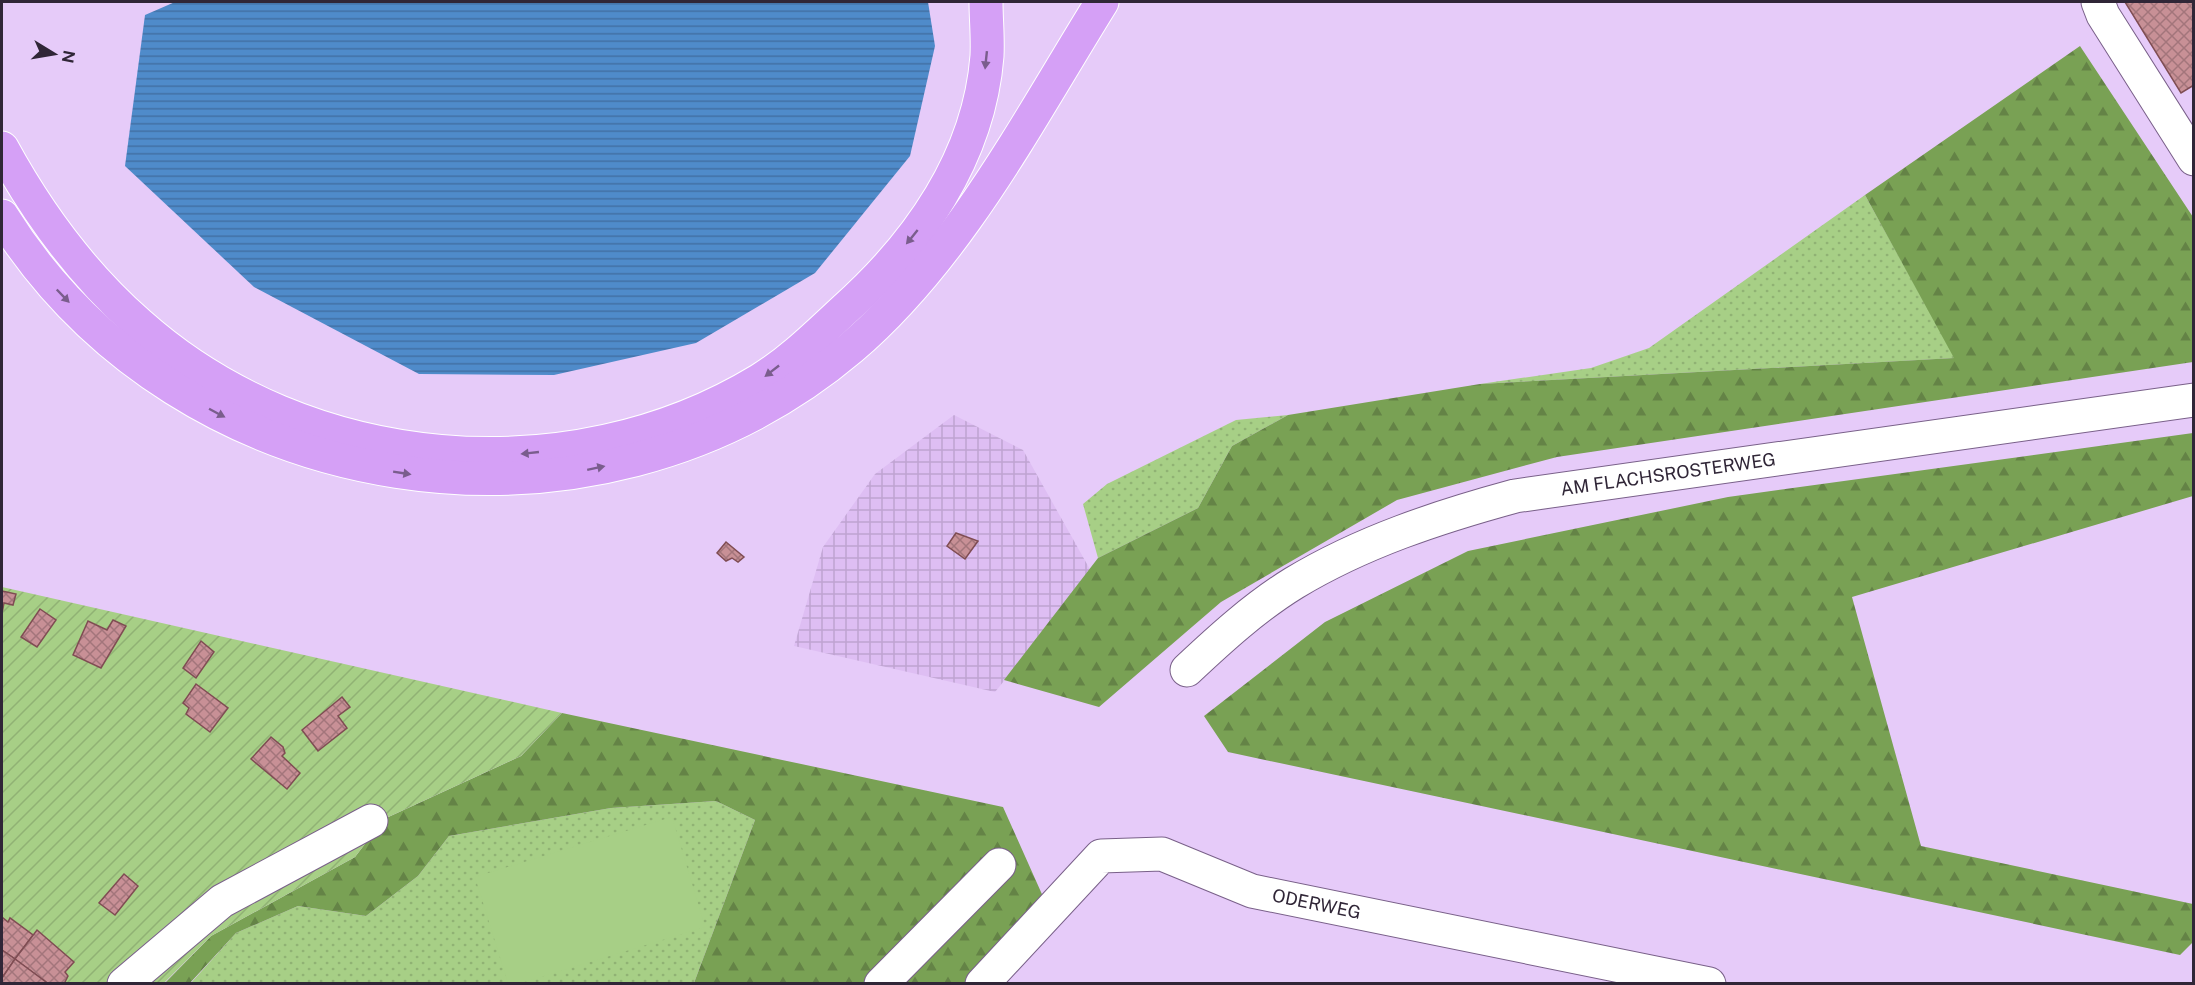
<svg xmlns="http://www.w3.org/2000/svg" width="2195" height="985" font-family="'Public Sans',sans-serif">
	<style>
		.industrial { fill: url(#industrial-grid) }
		.grass { fill: url(#grass-dots) }
		.forest { fill: url(#forest-firs) }
		.garden { fill: url(#garden-furrows) }
		.pitch { fill: #a7cf86 }
		.water { fill: url(#water-rules) }
		.building { fill: url(#building-cross-hatch); stroke: #7f4d53; stroke-width: 1.5 }
		.lines { fill: none; stroke-linecap: round; stroke-linejoin: round }
		.minor-casing { stroke: #796089; stroke-width: 35 }
		.highway-casing { stroke: #fff; stroke-width: 35 }
		.minor { stroke: #fff; stroke-width: 33 }
		.highway { stroke: #d5a0f6; stroke-width: 33 }
		.oneway { fill: #7a5d8d }
		.labels { text-anchor: middle; stroke-width: 4.5; stroke-linejoin: round; paint-order: stroke }
		.street-label { font-size: 18px; fill: #302637; stroke: #e6cbf9 }
	</style>
	<defs>
		<pattern id="industrial-grid" width="8" height="8" patternUnits="userSpaceOnUse" patternTransform="scale(1.5)"><rect width="8" height="8" fill="#debef3"/><path d="M0 4h8M4 0v8" fill="none" stroke="#bfa3d1"/></pattern>
		<pattern id="grass-dots" width="8" height="8" patternUnits="userSpaceOnUse" patternTransform="scale(1.5)"><rect width="8" height="8" fill="#a7cf86"/><path d="M2 2h.1M6 6h.1" fill="none" stroke="#90b274" stroke-width="1.8" stroke-linecap="round"/></pattern>
		<pattern id="forest-firs" width="22" height="20" patternUnits="userSpaceOnUse" patternTransform="scale(1.5)"><rect width="22" height="20" fill="#79a154"/><path d="M5 1l3.5 6h-7zM16 11l3.5 6h-7z" fill="#648346"/></pattern>
		<pattern id="garden-furrows" width="10" height="10" patternUnits="userSpaceOnUse" patternTransform="scale(1.5)"><rect width="10" height="10" fill="#a7cf86"/><path d="M-1 1l2-2M0 10L10 0M9 11l2-2" fill="none" stroke="#90b274"/></pattern>
		<pattern id="water-rules" width="6" height="5" patternUnits="userSpaceOnUse" patternTransform="scale(1.5)"><rect width="6" height="5" fill="#4f8bca"/><path d="M0 2.5h6" fill="none" stroke="#4271a5"/></pattern>
		<pattern id="building-cross-hatch" width="8" height="8" patternUnits="userSpaceOnUse" patternTransform="scale(1.5)"><rect width="8" height="8" fill="#c89096"/><path d="M0 0l8 8M0 8l8-8" fill="none" stroke="#a3757b"/></pattern>
	</defs>
	<rect width="100%" height="100%" fill="#e6cbf9"/>
	<path class="industrial" d="M954,415L1023,450L1092,573L995,692L794,646L823,547L875,474Z"/>
	<g class="grass">
		<path d="M1865,195L1955,358L1480,384L1591,368L1649,348Z"/>
		<path d="M1288,415L1232,446L1198,508L1098,558L1083,504L1107,484L1236,420Z"/>
		<path d="M716,801L755,820L694,983L190,984L236,933L298,906L366,916L418,876L449,836L611,808Z"/>
	</g>
	<g class="forest">
		<path d="M2080,46L2193,217V362L1557,457L1397,500L1221,602L1099,707L1004,680L1098,558L1198,508L1232,446L1288,415L1480,384L1954,358L1865,195Z"/>
		<path d="M2193,433V496L1852,597L1921,846L2193,904V942L2180,955L1228,752L1204,716L1325,622L1468,551L1728,497Z"/>
		<path d="M562,713L1003,807L1045,901L970,983H694L755,820L716,801L611,808L449,836L418,876L366,916L298,906L236,933L190,983L164,984L211,936L355,857L384,819L521,756Z"/>
	</g>
	<path class="garden" d="M2,587L562,713L521,756L384,819L355,857L211,936L164,983L2,984Z"/>
	<path class="pitch" d="M672,817L705,927L521,983H508L475,877Z"/>
	<path class="water" d="M175,2H928L935,46L910,156L815,273L696,343L554,375L419,374L254,287L125,166L145,15Z"/>
	<g class="building">
		<path d="M2125,2H2194V85L2181,93Z"/>
		<path d="M956,533L978,541L965,559L947,546Z"/>
		<path d="M726,542L744,557L738,562L732,558L726,561L717,553Z"/>
		<path d="M2,591L16,594L13,605L4,603L2,613Z"/>
		<path d="M40,609L56,620L37,647L21,637Z"/>
		<path d="M113,620L126,626L101,668L73,655L88,621L107,630Z"/>
		<path d="M201,641L214,652L196,678L183,668Z"/>
		<path d="M196,684L228,708L210,732L186,714L189,708L183,703Z"/>
		<path d="M342,697L350,707L338,716L347,728L318,751L302,730Z"/>
		<path d="M271,737L283,747L285,753L282,756L300,773L287,789L251,759Z"/>
		<path d="M124,874L138,886L115,915L99,903Z"/>
		<path d="M2,917L8,922L10,918L33,935L15,959L2,950Z"/>
		<path d="M37,930L74,962L65,972L68,976L64,984H48L15,959Z"/>
		<path d="M2,950L15,959L2,978Z"/>
		<path d="M15,959L46,982V984H2V978Z"/>
	</g>
	<g class="lines">
		<g class="minor-casing">
			<g id="minor">
				<path d="M2098,2L2103,15L2194,159"/>
				<path id="s1" d="M1187,670C1220,639 1255,607 1294,583C1362,542 1438,517 1515,496L2194,400"/>
				<path d="M124,984L222,901L371,821"/>
				<path d="M881,984L999,865"/>
				<path id="s2" d="M982,984L1101,856L1162,854L1252,891L1709,984"/>
			</g>
		</g>
		<g class="highway-casing">
			<g id="highway">
				<path d="M2,148C38,214 82,274 139,324C306,473 569,496 760,380C791,361 818,334 844,310C918,244 979,158 987,56C988,38 986,19 986,2"/>
				<path d="M2,216C181,503 594,566 851,348C958,257 1029,119 1102,2"/>
			</g>
		</g>
		<use href="#minor" class="minor"/>
		<use href="#highway" class="highway"/>
	</g>
	<defs><path id="oneway-solid" d="M-6-.8H1V-3.2L6.5 0L1 3.2V.8H-6Z" transform="scale(1.5)"/></defs>
	<g class="oneway">
		<use href="#oneway-solid" transform="translate(986 60) rotate(96)"/>
		<use href="#oneway-solid" transform="translate(912 237) rotate(129)"/>
		<use href="#oneway-solid" transform="translate(63 296) rotate(46)"/>
		<use href="#oneway-solid" transform="translate(772 371) rotate(142)"/>
		<use href="#oneway-solid" transform="translate(217 413) rotate(28)"/>
		<use href="#oneway-solid" transform="translate(530 453) rotate(174)"/>
		<use href="#oneway-solid" transform="translate(596 468) rotate(-12)"/>
		<use href="#oneway-solid" transform="translate(402 473) rotate(9)"/>
	</g>
	<g class="labels">
		<g class="street-label">
			<text dy="6" stroke="none"><textPath href="#s1" startOffset="531">AM FLACHSROSTERWEG</textPath></text>
			<text dy="6" stroke="none"><textPath href="#s2" startOffset="399">ODERWEG</textPath></text>
		</g>
	</g>
	<rect width="2195" height="985" fill="none" stroke="#302637" stroke-width="6"/>
	<g transform="translate(54 54) rotate(101)" stroke="#e6cbf9" stroke-width="4.5" paint-order="stroke">
	<path d="M0-4.5L10 22L0 15L-10 22Z" fill="#302637"/>
	<text y="-9" font-size="16" font-weight="bold" text-anchor="middle" fill="#302637">N</text>
	</g>
</svg>
